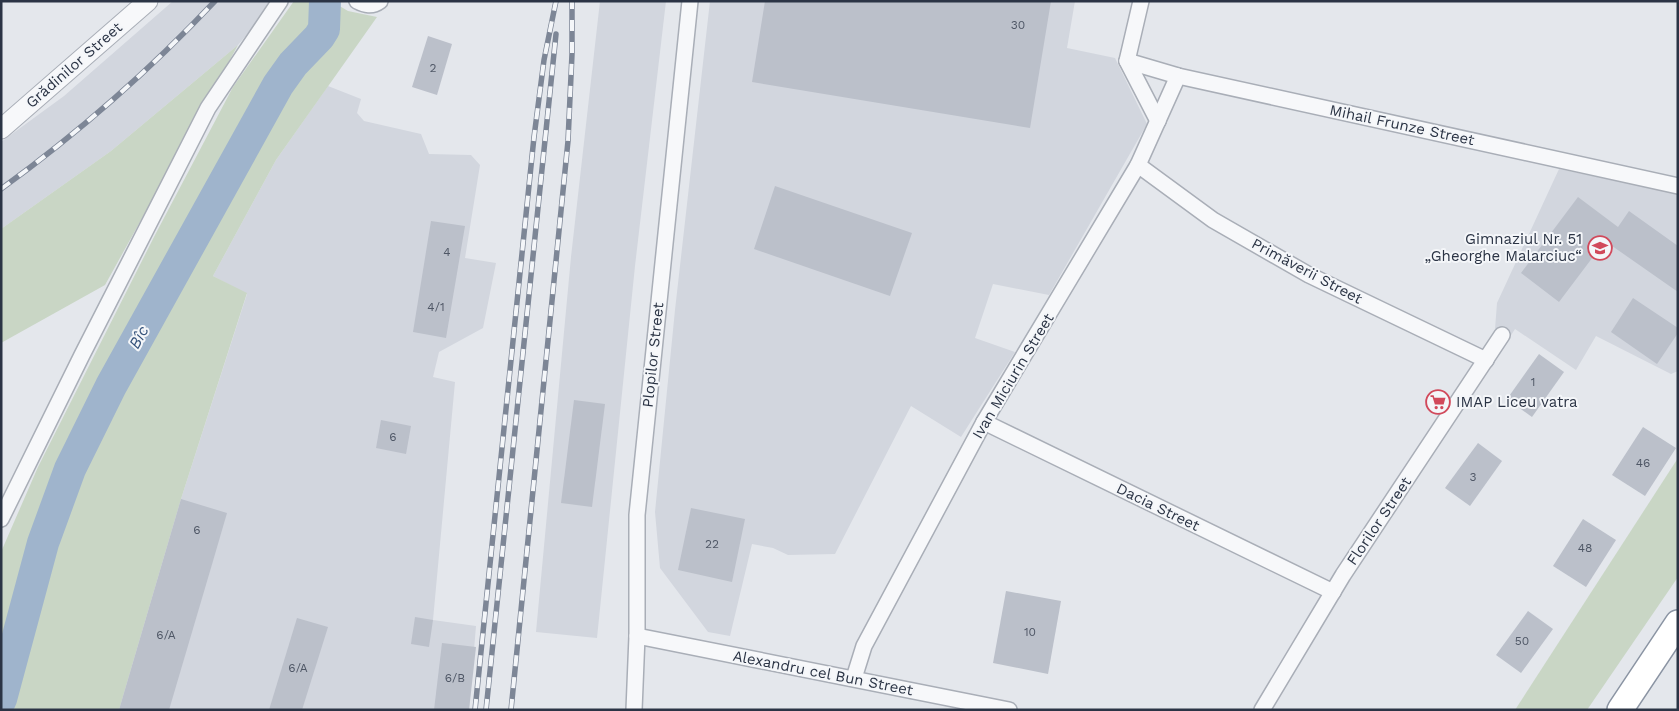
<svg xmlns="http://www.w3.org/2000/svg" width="1679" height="711" font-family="'Work Sans',sans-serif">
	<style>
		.built { fill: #d2d6de }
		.green { fill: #c9d6c5 }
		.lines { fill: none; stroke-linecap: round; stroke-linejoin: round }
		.river { stroke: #9fb4cc; stroke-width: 32 }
		.building { fill: #bbc0ca }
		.minor-casing { stroke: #a9aeb7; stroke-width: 18 }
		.tertiary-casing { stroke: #a9aeb7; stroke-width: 21 }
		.trunk-casing { stroke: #8b94a3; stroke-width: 28 }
		.minor { stroke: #f7f8fa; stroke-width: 15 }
		.tertiary { stroke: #f7f8fa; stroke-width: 19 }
		.trunk { stroke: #fff; stroke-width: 25 }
		.rail-casing { stroke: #7d8696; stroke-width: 5.5 }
		.rail { stroke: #f4f6f9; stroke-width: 4; stroke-dasharray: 11; stroke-linecap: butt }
		.labels { text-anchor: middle; stroke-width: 4; stroke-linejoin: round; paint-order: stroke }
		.number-label { font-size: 12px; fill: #4f5766 }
		.street-label { font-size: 15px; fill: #2b3445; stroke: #f4f6f9 }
		.poi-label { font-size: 15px; fill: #2b3445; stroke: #f4f6f9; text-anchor: end }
		.water-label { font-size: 16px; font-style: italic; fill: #34527a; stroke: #f4f6f9 }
	</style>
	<rect width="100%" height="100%" fill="#e4e7ec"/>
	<g class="built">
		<path d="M173,1H275L238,45L111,151L1,229V142L64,96Z"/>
		<path d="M600,1H666L635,266L597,638L536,632L571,257Z"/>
		<path d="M710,1H1075L1067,48L1115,58L1147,124L1049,295L993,284L975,338L1015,352L961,437L911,406L835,554L788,555L773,548L752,544L730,636L708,632L660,568L655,512L675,310Z"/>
		<path d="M328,86L361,99L357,113L364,121L421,134L429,154L471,155L480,165L465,258L496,263L483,328L439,352L433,377L455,382L433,620L476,626L469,710H119L181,499L247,294L213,276L276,160Z"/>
		<path d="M1559,169L1678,194V371L1671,374L1596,336L1576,370L1515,329L1508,340L1495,329L1497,303Z"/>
	</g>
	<g class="green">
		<path d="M294,1H331L348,11L377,17L276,160L213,276L247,293L181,499L119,710H1V552L38,467L155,235L233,87Z"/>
		<path d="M238,45L105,285L1,343V229L111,151Z"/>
		<path d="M1678,458V577L1587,710H1515Z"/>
	</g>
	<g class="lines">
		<path class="river" d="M1,699L43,543L70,469L111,386L278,85L293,64L319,37L324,29L325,1"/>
	</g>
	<g class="building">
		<path d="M765,1H1051L1030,128L752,82Z"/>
		<path d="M428,36L452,44L437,95L412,87Z"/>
		<path d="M775,186L912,233L890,296L754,249Z"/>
		<path d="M1578,197L1618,227L1629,211L1678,246V292L1605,241L1559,302L1521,273Z"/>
		<path d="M431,221L465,226L446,338L413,332Z"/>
		<path d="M1633,298L1678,328V333L1657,364L1611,332Z"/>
		<path d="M1539,354L1564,372L1532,417L1507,399Z"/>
		<path d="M574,400L605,404L592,507L561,503Z"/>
		<path d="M381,420L411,426L406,454L376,448Z"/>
		<path d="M1643,427L1676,448L1645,496L1612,475Z"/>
		<path d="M1478,443L1502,461L1470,506L1445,488Z"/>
		<path d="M181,499L227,513L213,561L169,710H119Z"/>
		<path d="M691,508L745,519L732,582L678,570Z"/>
		<path d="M1583,519L1616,540L1586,587L1553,566Z"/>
		<path d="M1006,591L1061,601L1048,674L993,663Z"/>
		<path d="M1528,611L1553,629L1521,673L1496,655Z"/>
		<path d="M415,617L433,620L429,647L411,644Z"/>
		<path d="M297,618L328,627L302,710H269Z"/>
		<path d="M442,643L476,647L469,710H434Z"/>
	</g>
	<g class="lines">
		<g class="minor-casing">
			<g id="minor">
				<path d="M357,1C365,5 372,7 380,1"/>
				<path d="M1141,1L1127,61L1158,121"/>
				<path d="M1127,61L1178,76L1678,186"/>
				<path d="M1138,165L1213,220L1309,275L1486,360"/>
				<path d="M984,422L1333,592"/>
				<path d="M1,519L82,355L208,108L280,1"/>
				<path d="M637,636L1009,710"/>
				<path d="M854,678L864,646L984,422L1138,165L1178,76"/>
				<path d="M634,710L637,636V515L690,1"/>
				<path d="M1262,710L1343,575L1502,335"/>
			</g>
		</g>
		<g class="tertiary-casing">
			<path id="tertiary" d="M1,129L148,1"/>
		</g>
		<g class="trunk-casing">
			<path id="trunk" d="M1620,710L1678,623"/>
		</g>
		<use href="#minor" class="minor"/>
		<use href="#tertiary" class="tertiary"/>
		<use href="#trunk" class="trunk"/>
		<g class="rail-casing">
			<g id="rail">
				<path d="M1,189C78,133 150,70 215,1"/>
				<path d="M475,710L534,137L544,60L556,1"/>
				<path d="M486,710L556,34"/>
				<path d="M511,710L568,141L572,54V1"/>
			</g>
		</g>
		<use href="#rail" class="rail"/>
	</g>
	<defs>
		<g id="school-ring" transform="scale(1.25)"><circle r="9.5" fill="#f4f6f9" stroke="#d1495b" stroke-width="1.5"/><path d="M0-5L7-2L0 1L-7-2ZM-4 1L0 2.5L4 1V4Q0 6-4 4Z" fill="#d1495b"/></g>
		<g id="supermarket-ring" transform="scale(1.25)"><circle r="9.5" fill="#f4f6f9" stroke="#d1495b" stroke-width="1.5"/><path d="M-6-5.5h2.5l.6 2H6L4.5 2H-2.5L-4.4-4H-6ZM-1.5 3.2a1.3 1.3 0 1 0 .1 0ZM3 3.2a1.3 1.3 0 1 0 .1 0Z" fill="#d1495b"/></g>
	</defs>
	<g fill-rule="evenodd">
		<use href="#school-ring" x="1600" y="248"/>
		<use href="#supermarket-ring" x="1438" y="402"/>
	</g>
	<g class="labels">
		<g class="number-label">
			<text x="1018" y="29">30</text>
			<text x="433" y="72">2</text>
			<text x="447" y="256">4</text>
			<text x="436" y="311">4/1</text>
			<text x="1533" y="386">1</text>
			<text x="393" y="441">6</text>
			<text x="1643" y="467">46</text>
			<text x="1473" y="481">3</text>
			<text x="197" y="534">6</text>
			<text x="712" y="548">22</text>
			<text x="1585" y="552">48</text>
			<text x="1030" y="636">10</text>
			<text x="166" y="639">6/A</text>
			<text x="1522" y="645">50</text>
			<text x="298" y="672">6/A</text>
			<text x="455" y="682">6/B</text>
		</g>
		<g class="street-label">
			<text transform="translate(74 65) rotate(-41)" y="5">Grădinilor Street</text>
			<text transform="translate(1402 125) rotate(12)" y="5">Mihail Frunze Street</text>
			<text transform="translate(1307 271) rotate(28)" y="5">Primăverii Street</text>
			<text transform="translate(653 355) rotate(-84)" y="5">Plopilor Street</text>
			<text transform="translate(1013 376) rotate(-59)" y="5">Ivan Miciurin Street</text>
			<text transform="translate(1158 507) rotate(26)" y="5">Dacia Street</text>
			<text transform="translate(1379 521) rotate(-56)" y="5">Florilor Street</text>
			<text transform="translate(823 673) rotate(11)" y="5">Alexandru cel Bun Street</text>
		</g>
		<g class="poi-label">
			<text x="1582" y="244">Gimnaziul Nr. 51<tspan x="1582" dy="17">„Gheorghe Malarciuc“</tspan></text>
			<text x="1456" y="407" text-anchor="start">IMAP Liceu vatra</text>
		</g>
		<g class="water-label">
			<text transform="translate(138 337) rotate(-61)" y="6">Bîc</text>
		</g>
	</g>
	<rect width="1679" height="711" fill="none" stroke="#2b3445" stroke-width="5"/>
</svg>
